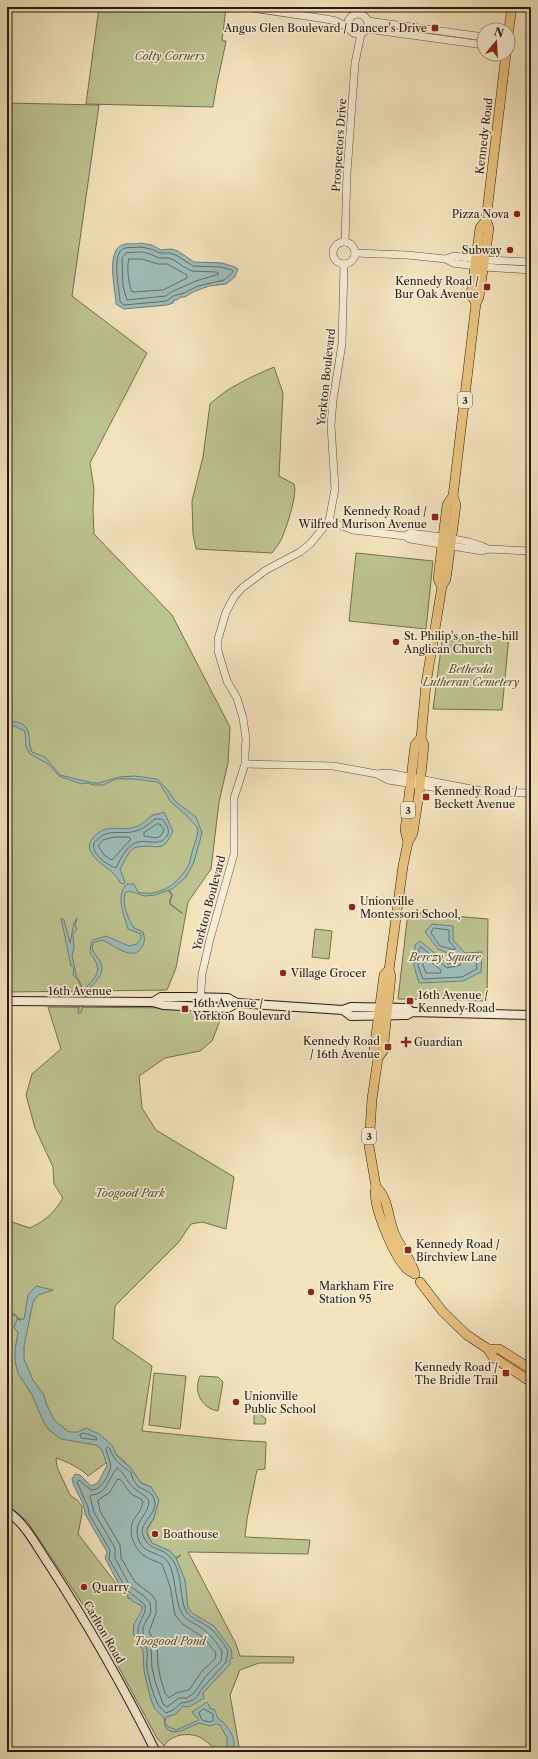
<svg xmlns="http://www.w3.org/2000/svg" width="538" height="1759" font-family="'Libre Caslon Text',serif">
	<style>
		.green { fill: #bdc390; stroke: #726e52; fill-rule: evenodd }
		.water { fill: #9dbdb9; stroke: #6e7b77 }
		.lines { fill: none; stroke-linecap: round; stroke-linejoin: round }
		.shore { stroke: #626b66; stroke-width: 1 }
		.stream { stroke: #6e7b77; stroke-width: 1.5 }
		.tertiary-casing { stroke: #5a4c3e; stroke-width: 8 }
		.secondary-casing { stroke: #271914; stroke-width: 10 }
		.primary-casing { stroke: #271914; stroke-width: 10 }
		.tertiary { stroke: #f7edd4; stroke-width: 7 }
		.secondary { stroke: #f7edd4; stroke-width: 8 }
		.primary { stroke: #eac27e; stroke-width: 9 }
		.poi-dot { fill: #8f2418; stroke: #f7edd4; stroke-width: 1.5 }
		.labels { text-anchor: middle; stroke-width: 3.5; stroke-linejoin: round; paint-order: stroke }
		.shield { fill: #f7edd4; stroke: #65594e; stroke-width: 1 }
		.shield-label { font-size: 10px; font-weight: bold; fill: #271914 }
		.poi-label { font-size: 11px; fill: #271914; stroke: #f7edd4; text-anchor: start }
		.park-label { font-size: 11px; font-style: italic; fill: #544c39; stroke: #f7edd4 }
		.street-label { font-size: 11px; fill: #271914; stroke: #f7edd4 }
	</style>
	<rect width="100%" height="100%" fill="#f3e3bd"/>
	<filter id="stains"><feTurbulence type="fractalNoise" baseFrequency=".005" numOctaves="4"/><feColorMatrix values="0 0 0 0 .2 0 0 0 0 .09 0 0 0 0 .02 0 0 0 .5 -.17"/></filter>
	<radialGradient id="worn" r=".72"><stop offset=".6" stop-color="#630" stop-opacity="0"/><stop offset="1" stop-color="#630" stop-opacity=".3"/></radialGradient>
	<g class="green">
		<path d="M99,7L226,8L222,41H226C222,63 216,84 213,107L86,104Z"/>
		<path d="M7,103L99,105L72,296L147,353L90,463L94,489L93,511L94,534L172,615L230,727L228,763L219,802L211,869L188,902L176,968L167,990L7,992Z"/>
		<path d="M274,367L283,393L279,476L294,484C298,494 286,529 281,540C279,544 275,549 272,553L196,549L193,534L192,501L203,457L210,404C228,387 251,377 274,367Z"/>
		<path d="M356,553L433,561L426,629L349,621Z"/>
		<path d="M509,636L502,710L433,709L442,641Z"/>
		<path d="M408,912L488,919L487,1001L398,999Z"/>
		<path d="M315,929L332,931L329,959L312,957Z"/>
		<path d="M48,1007L181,1008L223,1013L212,1041L200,1051L165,1058L139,1076L142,1108L156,1130L234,1177L226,1229L202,1222L191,1224L178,1243L115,1306L113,1339L152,1366L142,1431L233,1440L266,1442L265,1469L257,1470L247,1519L245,1537L310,1540L308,1554L188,1552L236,1644L240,1656L294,1657L293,1663H259L240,1670L230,1695L240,1752H242H217C213,1748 208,1742 203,1739C191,1731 171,1734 164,1746L157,1738L92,1618L26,1520L7,1506V1213L12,1222L30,1228C46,1220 54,1213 63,1198L54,1184L53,1167L35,1128L26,1095L32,1074L61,1049ZM115,1453L126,1463L141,1483L151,1487L154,1518L146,1531L152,1544L170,1551L176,1558L181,1555L125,1595L78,1534L82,1514V1506L78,1501L70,1495L57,1467L56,1458C64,1460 84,1470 88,1476L106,1463Z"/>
		<path d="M154,1373L186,1376L180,1429L149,1425Z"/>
		<path d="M200,1376L218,1377L223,1382L218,1411C201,1408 193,1391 200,1376Z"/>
		<path d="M254,1413L260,1414L266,1419L265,1424H254Z"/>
	</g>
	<g class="water">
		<path d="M140,243L152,245L161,250L171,249L178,251L194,262L222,263L235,267L238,269L235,277L226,284L209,286L193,292L185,297H181L177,300H174L173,303L167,305L124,309L116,304C116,290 104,248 125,244C130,243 135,245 140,243Z"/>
		<path d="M7,721C11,722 16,721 20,723C33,728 27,742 32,752L45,757L60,775L93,783H99L119,777L135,776L157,779L166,788L176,802L196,817L202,833L194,862L186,877L172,889L155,895L145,896L129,891L125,893C122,904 128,919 134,928L143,932C145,938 145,942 142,947C132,963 114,944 102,940L93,943C89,954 102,957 102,968C102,979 91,984 87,992C83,998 83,1006 81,1013H78L80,993C94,978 106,973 90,953L91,943L93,940L106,936L129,946L137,944L141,938V934L128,929C124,915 115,895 127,884H134L138,892C159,898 180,883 189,864C191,859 191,854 193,849C195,843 197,837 198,831L197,827L186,815L171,802L160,784L157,782L134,779H116L103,785H94L86,783L82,784L76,782L59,776L48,764L30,754L26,747L25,731L7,723Z"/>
		<path d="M164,812L173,831L167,842L162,846L156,847L149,846L136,847L130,851L120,869L125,882L124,884L120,883C115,869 97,865 91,852C88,847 89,843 93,838C106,822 119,832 135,827C143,825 147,818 153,815C157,814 160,814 164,812Z"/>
		<path d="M61,918L64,920L70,943L74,923L77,918L75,926L77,929L73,934L74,948L72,955L77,979L73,975L74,969L71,966Z"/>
		<path d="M432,924L453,926V940L465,953L482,952L481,972L463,981L419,983L414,966L415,945L420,941L448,964L459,962L455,956L438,949L425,932Z"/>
		<path d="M36,1286L53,1290L38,1295L33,1302L24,1346V1359L33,1380L44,1395L46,1403L54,1420L69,1432H78L86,1428L99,1434L112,1445L117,1456L130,1467L141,1483L151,1487L159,1500L154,1518L147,1528V1534L152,1543L170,1551L176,1558L185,1580L188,1608L192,1613L214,1626L231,1649L232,1654L231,1656L233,1658L230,1659V1664L203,1693L204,1698L189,1707L183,1706L176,1714L166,1717L165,1722L167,1726L176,1730L199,1720L192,1712L207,1702L211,1709H214C216,1712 216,1715 218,1718C219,1720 221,1720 223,1722C230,1730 238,1741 232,1752H227V1738L220,1725L216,1724L210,1726L199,1723L181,1731L173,1732L168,1730L165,1726L164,1718L155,1709L151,1700L144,1671L143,1650L138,1643L133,1633L134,1624L142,1610V1606L132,1601L131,1598L128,1599V1595L124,1594L106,1560L105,1558L107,1552L85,1514C85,1501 74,1491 72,1479L75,1474L80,1475L91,1486L98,1483L107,1465L102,1450L96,1445L61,1439L49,1430L44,1423L32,1395L18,1373L15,1361V1349L18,1333L14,1327L17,1319H24L28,1295Z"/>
	</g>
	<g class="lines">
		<g class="shore">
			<path d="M141,247L151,249L160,253H169L176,255L193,266L221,267L232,270L233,272L224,280L198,286L184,293L173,296L167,301L124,305L120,302C120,291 110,252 125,248C130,247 136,248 141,247Z"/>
			<path d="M142,252L150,254L159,258H168L174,260L184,267L192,271L217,272L219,274L196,281L171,292L166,296L127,300L123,286L122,258L126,253Z"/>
			<path d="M129,259H142L158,264H167L187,275V278L163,290L132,292C129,286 126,266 129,259Z"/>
			<path d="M155,819H162C166,824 171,830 167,836C159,848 146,838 135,843C125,848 120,860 116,868C107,865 91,854 94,843C108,826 119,836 136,831C143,829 149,824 155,819Z"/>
			<path d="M157,824H160L164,830L161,836L156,838L144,836V833Z"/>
			<path d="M115,837H129L131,839L112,860L105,856L98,846L103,840Z"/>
			<path d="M434,928L449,930V941L455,948V950L440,946L431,933Z"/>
			<path d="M421,947L447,968L460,965L463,957H476L477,969L462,977L423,979L418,966L419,949Z"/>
			<path d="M426,958L441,970V973H426L423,965V959Z"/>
			<path d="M84,1433L96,1437L97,1440L81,1438L80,1435Z"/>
			<path d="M108,1447L110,1449C113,1458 118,1463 126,1469C128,1471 129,1470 131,1473C132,1477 134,1482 138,1486C144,1491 151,1490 154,1499C160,1513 138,1522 143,1535C149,1552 161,1546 170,1557C183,1571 179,1594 185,1609C189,1619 204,1622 211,1629C218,1635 223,1643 228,1651L226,1662L200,1691C197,1700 190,1702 181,1703L173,1710L166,1713C154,1706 150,1681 147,1669C146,1662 148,1656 147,1650C146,1643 137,1639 138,1631C138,1621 147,1615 145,1605L127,1590L109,1559L110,1550L89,1514L88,1507L77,1482L79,1480L91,1490C102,1490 108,1476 111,1466L106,1449Z"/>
			<path d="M117,1468C125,1473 127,1483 135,1489C140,1494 145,1494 149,1501C149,1513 137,1520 137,1531C138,1556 160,1550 168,1562C177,1576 174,1604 183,1615C187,1621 194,1623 200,1627C209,1633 217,1642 222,1652L221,1661L207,1675L194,1693L187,1698H179L167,1707L163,1704L155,1681L152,1668L151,1647L143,1633V1627L151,1612L150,1603L145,1597L130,1586L115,1558V1548L94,1512L90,1497L91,1495C108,1494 108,1478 117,1468Z"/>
			<path d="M118,1479L121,1480L131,1494L141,1499L143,1502C142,1510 137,1514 133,1521C128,1532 134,1548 143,1555C148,1559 156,1561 162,1564L170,1586L175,1615L184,1625L203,1637L216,1653L215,1659L202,1671L189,1690L176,1693L169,1698L165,1693L161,1680L158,1666L157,1645L149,1632L156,1613V1601L152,1595L135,1582L121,1558L120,1545L100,1511L98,1500L109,1493Z"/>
			<path d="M204,1709L213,1714V1721L209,1722L202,1720L199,1713Z"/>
		</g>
		<g class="stream">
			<path d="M169,891L172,895L170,901V904L182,913"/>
			<path d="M78,979L82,988"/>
			<path d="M7,1312L15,1315L20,1320"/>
		</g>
		<g class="tertiary-casing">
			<g id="tertiary">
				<path d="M245,7L326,19L336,21L347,27"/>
				<circle cx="358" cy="24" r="10"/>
				<path d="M368,21L484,37"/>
				<path d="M367,29L484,45"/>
				<path d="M345,242L347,173L355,63L361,34"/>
				<circle cx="344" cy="253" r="11"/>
				<path d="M355,253L407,255L446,259L453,263L483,267L531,270"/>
				<path d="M446,259L454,256L484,260L531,262"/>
				<path d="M329,521L353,530L405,536L410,539L482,551L488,549L531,551"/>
				<path d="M405,536L410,533C431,536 471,539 488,549"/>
				<path d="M245,764L333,766L377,774L388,780L444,789L457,787"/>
				<path d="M377,774L388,773L487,792L531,793"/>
				<path d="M200,1006L202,974L210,939L234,854V798L245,764V755L246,739L243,718L237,698L227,681L218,651V639L226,612L234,597L242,588L266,570L300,552L310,544L329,521L335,489L331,425L333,400L342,344L344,264"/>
			</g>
		</g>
		<g class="secondary-casing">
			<g id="secondary">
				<path d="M7,1001L153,1002L163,1005L228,1008L237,1003"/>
				<path d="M153,1002L161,997H188L228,998L237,1003L343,1010L351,1007L407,1008L412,1012"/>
				<path d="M343,1010L351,1016L407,1015L412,1012L531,1015"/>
				<path d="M7,1511C26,1524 37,1547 50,1566C89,1626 124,1688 156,1752"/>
			</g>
		</g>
		<g class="primary-casing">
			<g id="primary">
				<path d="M508,35L512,7"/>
				<path d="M476,303L471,295L480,228L486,220"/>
				<path d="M442,586L438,579L447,505L453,496"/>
				<path d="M408,842L405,830L415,745L421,738"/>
				<path d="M389,970L384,975L374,1050L378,1058L372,1099L369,1146L376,1187C371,1203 394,1257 407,1269C409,1271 412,1272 415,1274"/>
				<path d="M378,1058L383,1051L391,976L389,970L403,866L408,842L413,833L419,794L424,745L421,738L426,684L442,586L446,579L456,505L453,496L476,303L479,297L489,228L486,220L506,54"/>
				<path d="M376,1187C389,1198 388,1220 395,1235C401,1248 411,1259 415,1274"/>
				<path d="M420,1282L443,1312L467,1335L488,1349L493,1357L531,1382"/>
				<path d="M488,1349H499L531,1369"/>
			</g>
		</g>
		<use href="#tertiary" class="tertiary"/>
		<use href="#secondary" class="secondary"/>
		<use href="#primary" class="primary"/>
	</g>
	<g class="poi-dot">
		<rect x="431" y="24" width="8" height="8" rx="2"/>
		<circle cx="517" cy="214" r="4"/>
		<circle cx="510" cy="250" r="4"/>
		<rect x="483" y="283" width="8" height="8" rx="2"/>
		<rect x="431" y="513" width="8" height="8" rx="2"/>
		<circle cx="396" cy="642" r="4"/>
		<rect x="422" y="793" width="8" height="8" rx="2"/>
		<circle cx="352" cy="907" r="4"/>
		<circle cx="283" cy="973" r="4"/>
		<rect x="406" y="997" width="8" height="8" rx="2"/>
		<rect x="181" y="1005" width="8" height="8" rx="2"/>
		<path d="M404 1036h4v4h4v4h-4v4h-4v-4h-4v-4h4z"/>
		<rect x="384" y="1043" width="8" height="8" rx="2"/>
		<rect x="404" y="1246" width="8" height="8" rx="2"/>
		<circle cx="311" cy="1292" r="4"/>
		<rect x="502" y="1369" width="8" height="8" rx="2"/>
		<circle cx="236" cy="1402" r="4"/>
		<circle cx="155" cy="1534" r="4"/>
		<circle cx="84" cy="1587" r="4"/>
	</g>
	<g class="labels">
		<g class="shield">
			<rect x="458" y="392" width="14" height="16" rx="3"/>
			<rect x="401" y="802" width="14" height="16" rx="3"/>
			<rect x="362" y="1128" width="14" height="16" rx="3"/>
		</g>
		<g class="shield-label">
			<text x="465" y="404">3</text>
			<text x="408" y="814">3</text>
			<text x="369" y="1140">3</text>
		</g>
		<g class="poi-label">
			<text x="427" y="32" text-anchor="end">Angus Glen Boulevard / Dancer's Drive</text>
			<text x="509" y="218" text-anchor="end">Pizza Nova</text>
			<text x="502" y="254" text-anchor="end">Subway</text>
			<text x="479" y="285" text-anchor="end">Kennedy Road /<tspan x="479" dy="13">Bur Oak Avenue</tspan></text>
			<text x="427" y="515" text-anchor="end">Kennedy Road /<tspan x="427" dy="13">Wilfred Murison Avenue</tspan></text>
			<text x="404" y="640">St. Philip's on-the-hill<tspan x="404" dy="13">Anglican Church</tspan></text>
			<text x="434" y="795">Kennedy Road /<tspan x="434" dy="13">Beckett Avenue</tspan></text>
			<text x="360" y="905">Unionville<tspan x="360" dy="13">Montessori School,</tspan></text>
			<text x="291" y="977">Village Grocer</text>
			<text x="418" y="999">16th Avenue /<tspan x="418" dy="13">Kennedy Road</tspan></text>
			<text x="193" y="1007">16th Avenue /<tspan x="193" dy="13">Yorkton Boulevard</tspan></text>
			<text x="380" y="1045" text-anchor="end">Kennedy Road<tspan x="380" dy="13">/ 16th Avenue</tspan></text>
			<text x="414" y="1046">Guardian</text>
			<text x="416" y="1248">Kennedy Road /<tspan x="416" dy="13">Birchview Lane</tspan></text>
			<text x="319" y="1290">Markham Fire<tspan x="319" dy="13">Station 95</tspan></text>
			<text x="498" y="1371" text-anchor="end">Kennedy Road /<tspan x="498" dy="13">The Bridle Trail</tspan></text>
			<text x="244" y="1400">Unionville<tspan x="244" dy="13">Public School</tspan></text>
			<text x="163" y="1538">Boathouse</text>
			<text x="92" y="1591">Quarry</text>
		</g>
		<g class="park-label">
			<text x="170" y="60">Colty Corners</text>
			<text x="471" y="673">Bethesda<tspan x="471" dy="13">Lutheran Cemetery</tspan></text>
			<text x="445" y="961">Berczy Square</text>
			<text x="130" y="1197">Toogood Park</text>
			<text x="170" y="1645">Toogood Pond</text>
		</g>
		<g class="street-label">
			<text transform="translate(484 136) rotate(-83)" y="4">Kennedy Road</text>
			<text transform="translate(339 145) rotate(-86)" y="4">Prospectors Drive</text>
			<text transform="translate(326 377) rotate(-84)" y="4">Yorkton Boulevard</text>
			<text transform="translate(209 903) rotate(-75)" y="4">Yorkton Boulevard</text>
			<text x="80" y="995">16th Avenue</text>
			<text transform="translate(104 1632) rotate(60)" y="4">Carlton Road</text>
		</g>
	</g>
	<rect width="538" height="1759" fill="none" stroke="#f3e3bd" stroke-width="24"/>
	<rect x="8" y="8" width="522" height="1743" fill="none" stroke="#271914" stroke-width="2"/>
	<rect x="12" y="12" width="514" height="1735" fill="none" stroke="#271914"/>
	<g transform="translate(496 42) rotate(18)"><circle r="19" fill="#f7edd4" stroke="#a49887"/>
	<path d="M0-3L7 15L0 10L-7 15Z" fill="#8f2418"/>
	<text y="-6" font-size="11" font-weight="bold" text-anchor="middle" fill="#271914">N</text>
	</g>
	<rect width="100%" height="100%" filter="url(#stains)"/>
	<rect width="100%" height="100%" fill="url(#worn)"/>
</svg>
